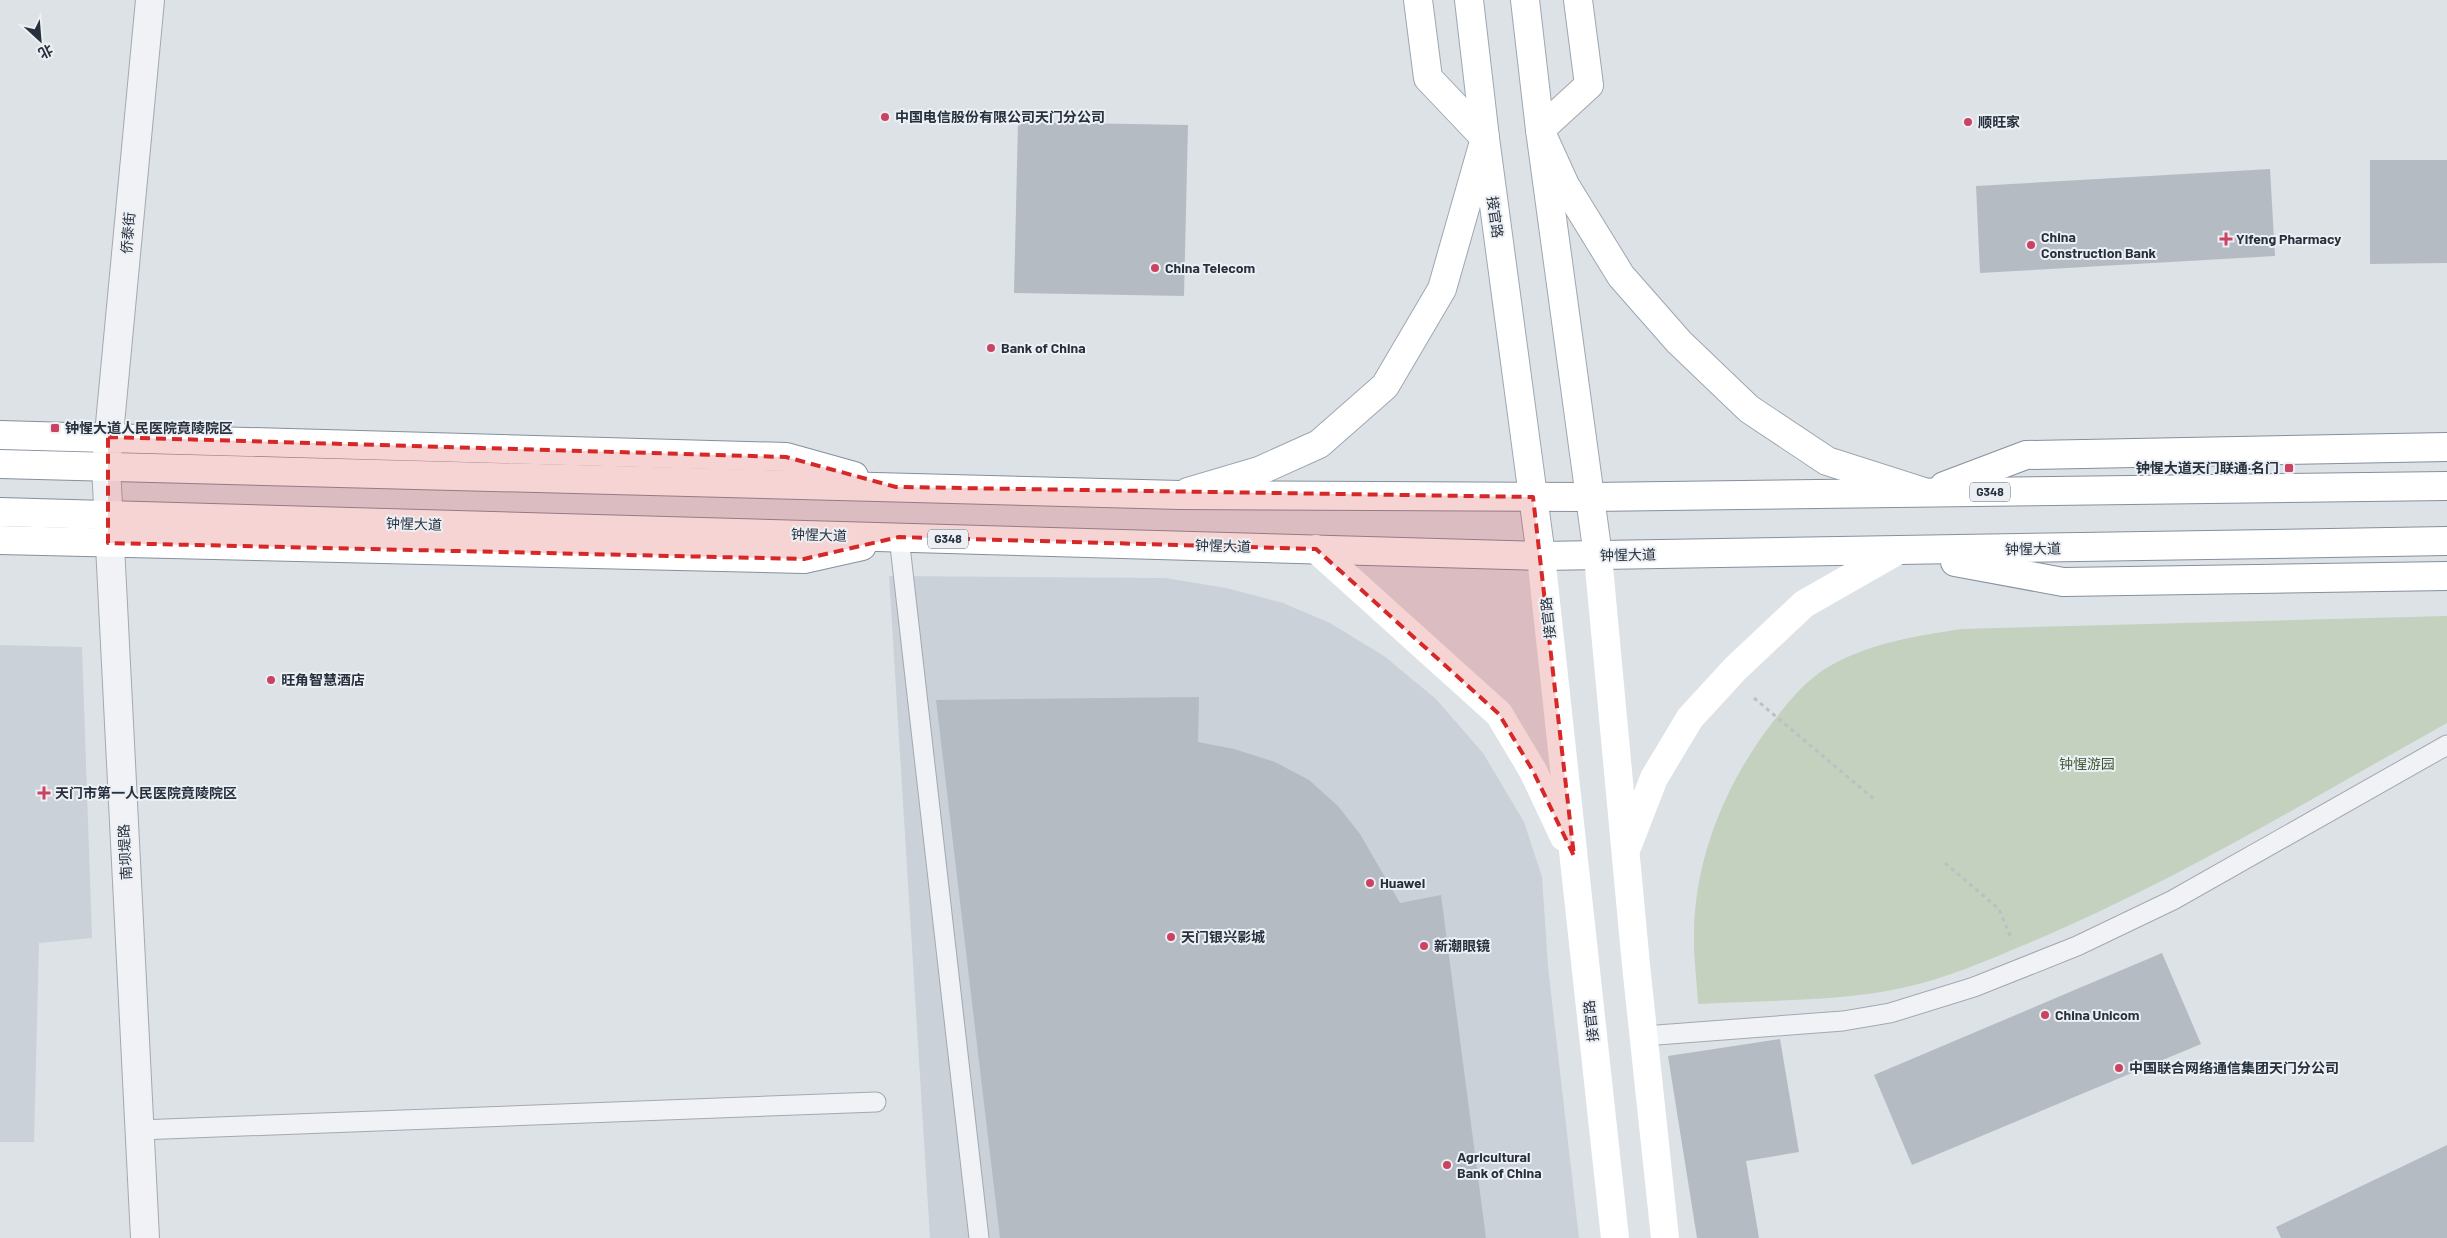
<svg xmlns="http://www.w3.org/2000/svg" width="2447" height="1238" font-family="Barlow,'Noto Sans SC',sans-serif">
	<style>
		.built { fill: #cbd1d9 }
		.green { fill: #c4d1be }
		.building { fill: #b5bbc3 }
		.lines { fill: none; stroke-linecap: round; stroke-linejoin: round }
		.service-casing { stroke: #a3a9b1; stroke-width: 21 }
		.minor-casing { stroke: #a3a9b1; stroke-width: 30 }
		.primary-casing { stroke: #9da7b2; stroke-width: 30 }
		.trunk-casing { stroke: #85909d; stroke-width: 30 }
		.path { stroke: #bcc0c5; stroke-width: 3; stroke-dasharray: 4 4; stroke-linecap: butt }
		.service { stroke: #f0f2f5; stroke-width: 19 }
		.minor { stroke: #f0f2f5; stroke-width: 28 }
		.secondary { stroke: #fff; stroke-width: 28 }
		.primary { stroke: #fff; stroke-width: 28 }
		.trunk { stroke: #fff; stroke-width: 28 }
		.marked { fill: #d62828; fill-opacity: 0.2; stroke: #d62828; stroke-width: 4; stroke-dasharray: 10 6; stroke-linejoin: round }
		.poi-dot { fill: #cb4360; stroke: #ecf0f5; stroke-width: 2 }
		.labels { text-anchor: middle; stroke-width: 4; stroke-linejoin: round; paint-order: stroke }
		.shield { fill: #ecf0f5; stroke: #626a74; stroke-width: 1 }
		.shield-label { font-size: 12px; font-weight: bold; fill: #27303d }
		.poi-label { font-size: 14px; font-weight: bold; fill: #27303d; stroke: #ecf0f5; text-anchor: start }
		.street-label { font-size: 14px; fill: #27303d; stroke: #ecf0f5 }
		.park-label { font-size: 14px; fill: #3e5934; stroke: #ecf0f5 }
	</style>
	<rect width="100%" height="100%" fill="#dde2e7"/>
	<g class="built">
		<path d="M889,576L1165,578L1226,588L1283,603L1330,623L1384,656L1436,699L1483,753L1524,822L1542,877L1548,967L1579,1238H930Z"/>
		<path d="M0,645L82,647L92,938L39,943L34,1142H0Z"/>
	</g>
	<path class="green" d="M2447,616V723C2314,797 2183,877 2043,937C1995,957 1948,979 1897,989C1833,1002 1764,1000 1698,1004C1697,983 1694,961 1694,940C1693,861 1725,784 1772,723C1788,702 1805,681 1828,667C1869,643 1916,636 1962,629Z"/>
	<g class="building">
		<path d="M1018,122L1188,125L1184,296L1014,293Z"/>
		<path d="M2370,160H2447V263L2370,264Z"/>
		<path d="M2270,169L2275,256L1980,273L1976,186Z"/>
		<path d="M1199,697L1198,742L1234,749L1275,762L1309,780L1338,806L1360,834L1400,903L1441,895L1486,1238H1000L936,700Z"/>
		<path d="M2162,953L2201,1044L1912,1165L1874,1075Z"/>
		<path d="M1780,1039L1799,1152L1746,1161L1759,1238H1697L1668,1056Z"/>
		<path d="M2447,1145V1238H2281L2276,1227Z"/>
	</g>
	<g class="lines">
		<g class="service-casing">
			<g id="service">
				<path d="M899,537L979,1238"/>
				<path d="M1644,1036L1843,1021L1890,1013L1974,987L2077,946L2173,900L2447,745"/>
				<path d="M139,1130L876,1102"/>
			</g>
		</g>
		<g class="minor-casing">
			<path id="minor" d="M145,1238L106,466L150,0"/>
		</g>
		<g class="primary-casing">
			<g id="primary">
				<path d="M1469,0L1485,138L1541,556"/>
				<path d="M1525,0L1540,130L1598,556"/>
				<path d="M1578,0L1589,85L1540,130L1565,185L1621,276L1679,342L1749,409L1827,461L1921,491"/>
				<path d="M1188,492L1259,471L1319,444L1385,386L1442,289L1485,138L1428,78L1418,0"/>
			</g>
		</g>
		<g class="trunk-casing">
			<g id="trunk">
				<path d="M0,435L786,457L854,476"/>
				<path d="M0,464L1180,495L1591,497L2447,486"/>
				<path d="M1944,486L2026,455L2447,447"/>
				<path d="M0,512L1541,556L2447,541"/>
				<path d="M0,540L804,559L862,546"/>
				<path d="M1955,562L2063,582L2447,576"/>
			</g>
		</g>
		<g class="path">
			<path d="M1754,698L1874,799"/>
			<path d="M1945,863L1999,909L2012,940"/>
		</g>
		<use href="#service" class="service"/>
		<use href="#minor" class="minor"/>
		<g class="secondary">
			<path d="M1316,549L1499,714L1533,771L1564,837"/>
			<path d="M1541,556L1615,1238"/>
			<path d="M1598,556L1636,965L1665,1238"/>
			<path d="M1628,845L1654,778L1690,718L1735,669L1804,604L1897,551"/>
		</g>
		<use href="#primary" class="primary"/>
		<use href="#trunk" class="trunk"/>
	</g>
	<path class="marked" d="M108,437L786,457L896,487L1533,497L1574,856L1533,771L1499,714L1316,549L899,537L804,559L108,543Z"/>
	<g class="poi-dot">
		<circle cx="885" cy="117" r="5"/>
		<circle cx="1968" cy="122" r="5"/>
		<path d="M2223.5 231.5h5v5h5v5h-5v5h-5v-5h-5v-5h5z"/>
		<circle cx="2031" cy="245" r="5"/>
		<circle cx="1155" cy="268" r="5"/>
		<circle cx="991" cy="348" r="5"/>
		<rect x="50" y="423" width="10" height="10" rx="2.5"/>
		<rect x="2284" y="463" width="10" height="10" rx="2.5"/>
		<circle cx="271" cy="680" r="5"/>
		<path d="M41.5 785.5h5v5h5v5h-5v5h-5v-5h-5v-5h5z"/>
		<circle cx="1370" cy="883" r="5"/>
		<circle cx="1171" cy="937" r="5"/>
		<circle cx="1424" cy="946" r="5"/>
		<circle cx="2045" cy="1015" r="5"/>
		<circle cx="2119" cy="1068" r="5"/>
		<circle cx="1447" cy="1165" r="5"/>
	</g>
	<g class="labels">
		<g class="shield">
			<rect x="1970" y="482.5" width="40" height="19" rx="4"/>
			<rect x="928" y="529.5" width="40" height="19" rx="4"/>
		</g>
		<g class="shield-label">
			<text x="1990" y="496">G348</text>
			<text x="948" y="543">G348</text>
		</g>
		<g class="poi-label">
			<text x="895" y="122">中国电信股份有限公司天门分公司</text>
			<text x="1978" y="127">顺旺家</text>
			<text x="2041" y="242">China<tspan x="2041" dy="16">Construction Bank</tspan></text>
			<text x="2236" y="244">Yifeng Pharmacy</text>
			<text x="1165" y="273">China Telecom</text>
			<text x="1001" y="353">Bank of China</text>
			<text x="65" y="433">钟惺大道人民医院竟陵院区</text>
			<text x="2279" y="473" text-anchor="end">钟惺大道天门联通·名门</text>
			<text x="281" y="685">旺角智慧酒店</text>
			<text x="55" y="798">天门市第一人民医院竟陵院区</text>
			<text x="1380" y="888">Huawei</text>
			<text x="1181" y="942">天门银兴影城</text>
			<text x="1434" y="951">新潮眼镜</text>
			<text x="2055" y="1020">China Unicom</text>
			<text x="2129" y="1073">中国联合网络通信集团天门分公司</text>
			<text x="1457" y="1162">Agricultural<tspan x="1457" dy="16">Bank of China</tspan></text>
		</g>
		<g class="street-label">
			<text transform="translate(1495 217) rotate(82)" y="5">接官路</text>
			<text transform="translate(128 233) rotate(-85)" y="5">侨泰街</text>
			<text transform="translate(414 524) rotate(2)" y="5">钟惺大道</text>
			<text transform="translate(819 535) rotate(2)" y="5">钟惺大道</text>
			<text transform="translate(1223 546) rotate(2)" y="5">钟惺大道</text>
			<text transform="translate(2033 549) rotate(-1)" y="5">钟惺大道</text>
			<text transform="translate(1628 555) rotate(-1)" y="5">钟惺大道</text>
			<text transform="translate(1548 618) rotate(-96)" y="5">接官路</text>
			<text transform="translate(125 852) rotate(-93)" y="5">南坝堤路</text>
			<text transform="translate(1591 1021) rotate(-96)" y="5">接官路</text>
		</g>
		<g class="park-label">
			<text x="2087" y="769">钟惺游园</text>
		</g>
	</g>
	<g transform="translate(40 40) rotate(154)" stroke="#ecf0f5" stroke-width="4" paint-order="stroke">
	<path d="M0-4L9 19L0 12L-9 19Z" fill="#27303d"/>
	<text y="-8" font-size="14" font-weight="bold" text-anchor="middle" fill="#27303d">北</text>
	</g>
</svg>
